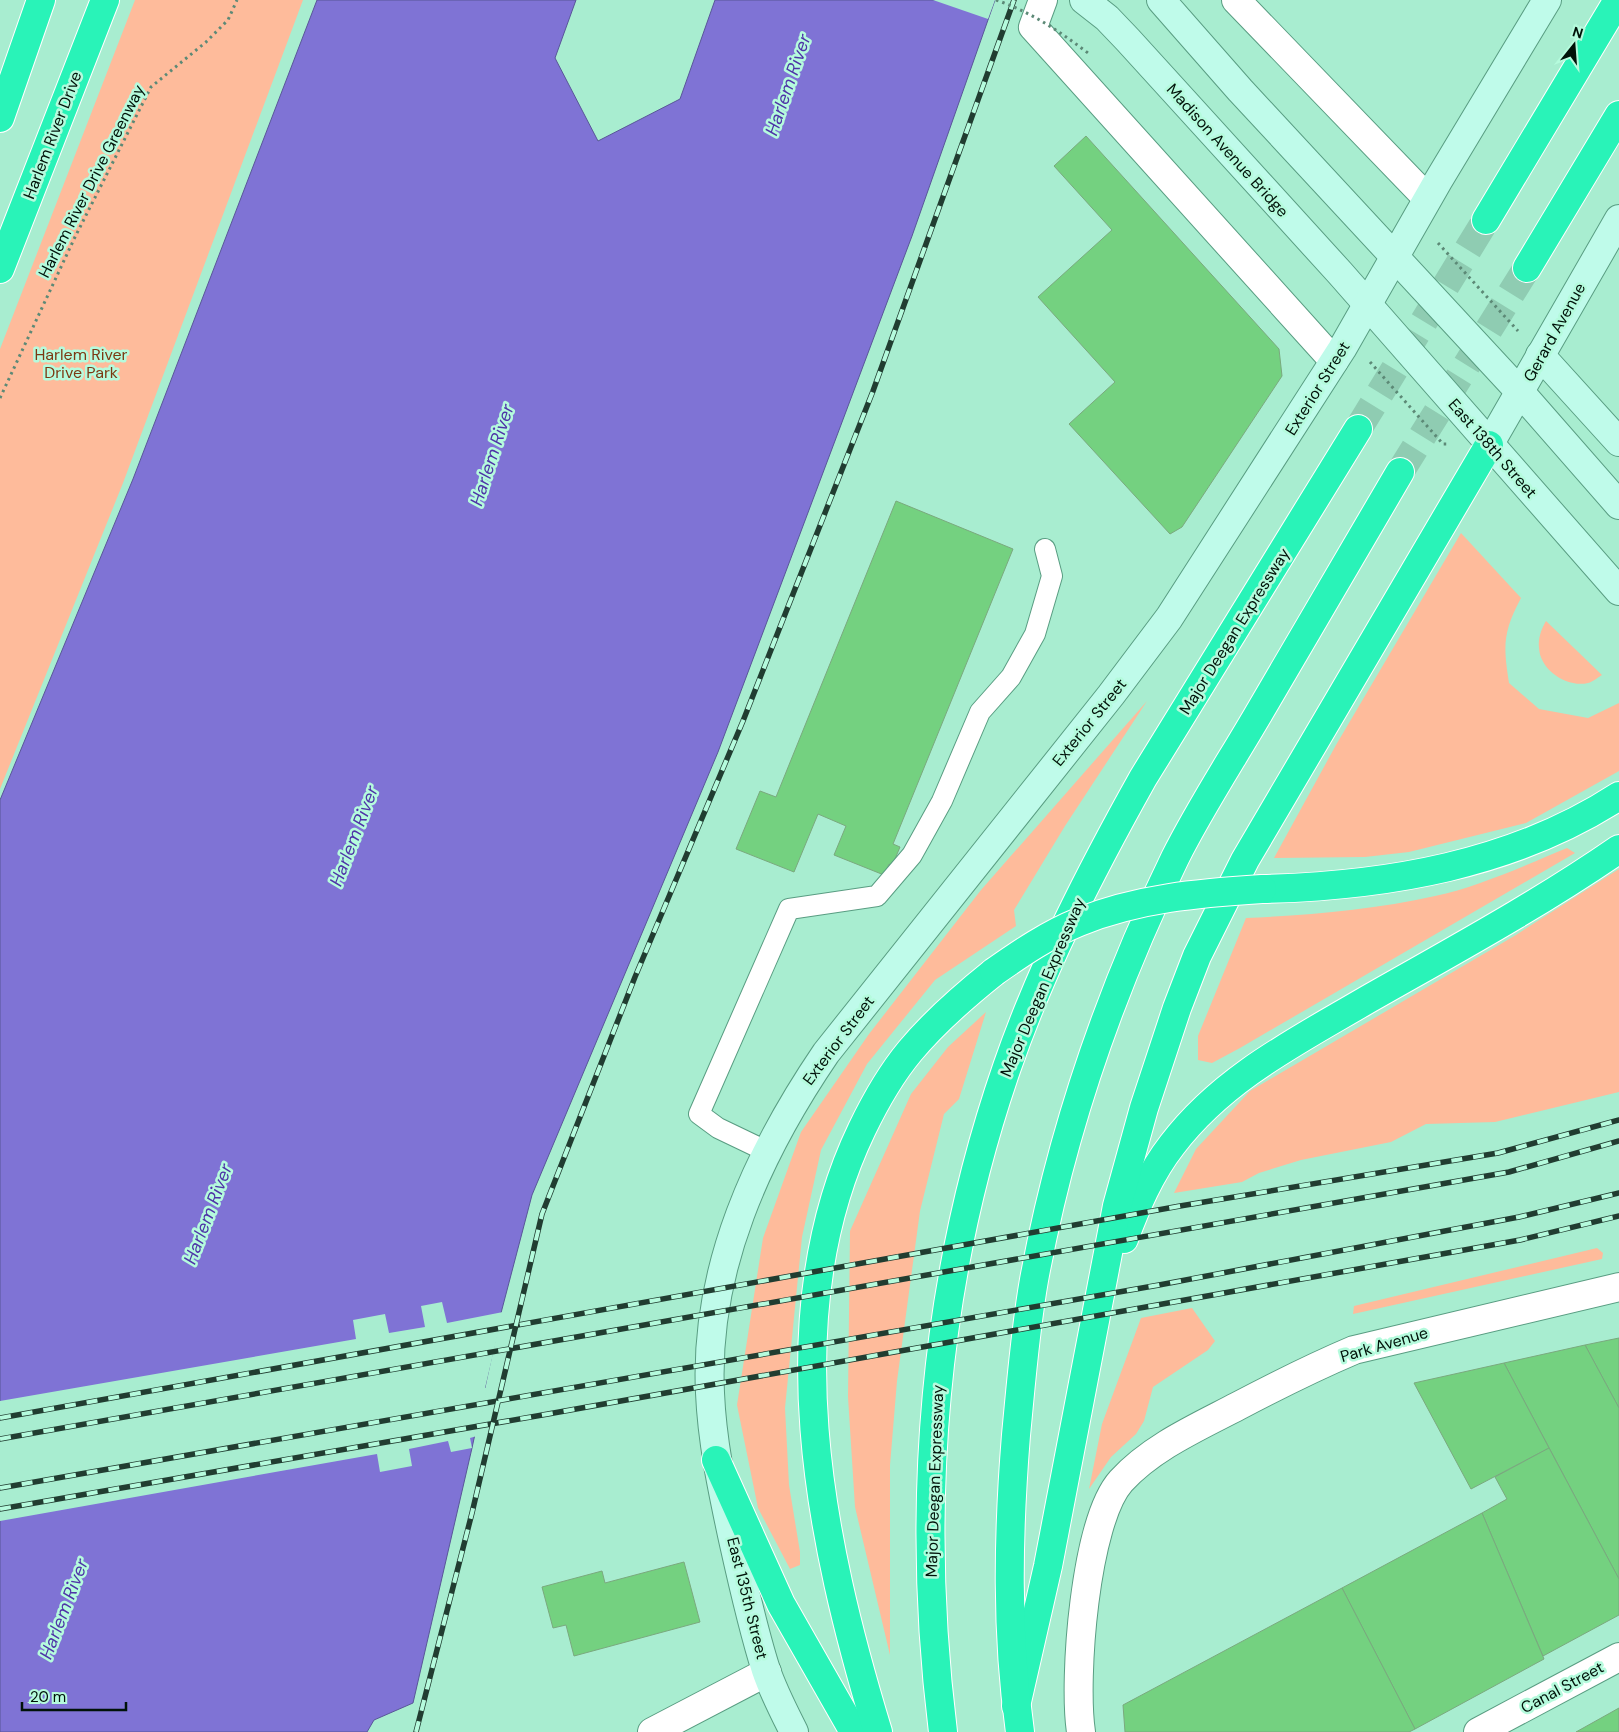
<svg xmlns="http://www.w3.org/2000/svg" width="1619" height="1732" font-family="'DM Sans',sans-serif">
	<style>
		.green { fill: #febb9b }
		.water { fill: #7f73d5; stroke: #595698 }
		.pier { fill: #a8edd0 }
		.building { fill: #74d180; stroke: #7aa97e }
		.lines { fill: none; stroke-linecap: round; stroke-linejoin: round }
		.highway-tunnel { stroke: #8fccb2; stroke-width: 28; stroke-dasharray: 28 14; stroke-linecap: butt }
		.lane-casing { stroke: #599d82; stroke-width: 22 }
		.street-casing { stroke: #599d82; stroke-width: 30 }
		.secondary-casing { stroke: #599d82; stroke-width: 30 }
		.highway-casing { stroke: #fff; stroke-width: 30 }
		.path { stroke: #5c8976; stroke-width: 3; stroke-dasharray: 2.5 4; stroke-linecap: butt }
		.lane { stroke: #fff; stroke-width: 20 }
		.street { stroke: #fff; stroke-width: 28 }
		.secondary { stroke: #bffbea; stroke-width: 28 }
		.highway { stroke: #29f3b8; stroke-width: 28 }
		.rail-casing { stroke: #213d31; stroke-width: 5.5 }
		.rail { stroke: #b5fbdd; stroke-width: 4; stroke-dasharray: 11; stroke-linecap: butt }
		.highway-bridge-casing { stroke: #fff; stroke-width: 30; stroke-linecap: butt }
		.path-bridge { stroke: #5c8976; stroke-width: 3; stroke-dasharray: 2.5 4; stroke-linecap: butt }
		.highway-bridge { stroke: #29f3b8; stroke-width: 28 }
		.labels { text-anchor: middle; stroke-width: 5; stroke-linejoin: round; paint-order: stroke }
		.street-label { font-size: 16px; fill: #001209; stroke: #b5fbdd }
		.park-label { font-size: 16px; fill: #7c3913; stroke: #b5fbdd }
		.water-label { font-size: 18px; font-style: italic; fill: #4e34a7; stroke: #b5fbdd }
	</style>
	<rect width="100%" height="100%" fill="#a8edd0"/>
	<g class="green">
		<path d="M135,0H303L123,483L0,789V349Z"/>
		<path d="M1461,533L1521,598C1503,632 1503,645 1509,683L1539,709L1588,718L1619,703V771L1526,823L1409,852L1365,857L1274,858L1336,745Z"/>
		<path d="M1546,621L1602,675C1598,677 1593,682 1588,683C1567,688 1540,670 1539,648C1538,638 1541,630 1546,621Z"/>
		<path d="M1147,701L1065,826L1014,910L1016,926L935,980L867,1064L821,1150L802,1237L785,1408L789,1485L800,1552V1565L790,1569L758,1508L737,1405L763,1238L801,1132L869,1034L981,890Z"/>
		<path d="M1567,848L1575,853L1240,1048L1212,1063L1198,1060V1036L1246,918C1309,915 1373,910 1435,896C1478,887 1526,865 1567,848Z"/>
		<path d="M1619,869V1092L1495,1122L1426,1124L1391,1142L1301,1160L1259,1173L1242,1182L1174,1193L1196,1149L1250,1091L1516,935Z"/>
		<path d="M986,1012L959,1099L944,1114L920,1211L897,1381L890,1465V1655L855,1507L848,1397L850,1231L911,1094L948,1047Z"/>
		<path d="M1597,1248L1603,1253L1602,1259L1353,1314L1354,1306Z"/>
		<path d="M1192,1308L1215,1341L1208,1350L1153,1387L1144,1421L1136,1434L1111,1457L1089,1489L1102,1424L1141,1318Z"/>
	</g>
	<path class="water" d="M317,0H576L555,58L598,141L680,99L715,0H995L912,236L718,752L532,1195L501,1313L472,1448L413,1703L374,1720L367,1732H0V800L133,479Z"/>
	<g class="pier">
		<path d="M933,0H995L988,19Z"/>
		<path d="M442,1302L447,1323L503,1312L485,1388H487L477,1436L470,1438L472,1448L451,1452L448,1441L409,1449L412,1466L380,1472L377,1454L0,1521V1401L356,1339L353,1320L385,1314L389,1333L425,1327L421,1306Z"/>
	</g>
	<g class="building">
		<path d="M1086,136L1279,349L1282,376L1182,527L1170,534L1069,424L1115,382L1038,297L1112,230L1054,166Z"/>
		<path d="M896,501L1013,549L893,844L900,847L892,866L889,864L884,875L834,855L846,826L818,814L794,872L736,849L760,791L776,797Z"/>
		<path d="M1619,1338V1408L1585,1345Z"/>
		<path d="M1585,1345L1619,1408V1579L1504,1363Z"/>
		<path d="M1504,1363L1549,1448L1471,1489L1414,1383Z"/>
		<path d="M1549,1448L1619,1579V1615L1543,1656L1482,1513L1507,1499L1495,1477Z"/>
		<path d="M1482,1513L1544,1659L1415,1729L1342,1588Z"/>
		<path d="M684,1562L700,1622L574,1656L566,1625L553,1628L542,1587L602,1571L605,1583Z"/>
		<path d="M1342,1588L1415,1729L1409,1732H1125L1123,1705Z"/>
		<path d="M1619,1708V1732H1576Z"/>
	</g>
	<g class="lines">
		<g class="highway-tunnel">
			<path d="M1358,429L1486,220"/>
			<path d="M1400,472L1527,268"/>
		</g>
		<g class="lane-casing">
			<path id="lane" d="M766,1151L718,1128L699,1114L789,909L877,896L912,855L942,801L980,712L1011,677L1035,634L1052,576L1045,549"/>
		</g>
		<g class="street-casing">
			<g id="street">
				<path d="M1043,0L1033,27L1334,361"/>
				<path d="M1236,0L1427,198"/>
				<path d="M652,1732L767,1672"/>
				<path d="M1081,1732C1073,1679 1085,1521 1121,1481C1152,1447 1198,1427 1238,1406C1276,1386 1314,1367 1354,1350L1619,1287"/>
				<path d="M1478,1732L1619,1657"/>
			</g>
		</g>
		<g class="secondary-casing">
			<g id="secondary">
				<path d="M1084,0L1107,18L1128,40L1340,273L1619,591"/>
				<path d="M1161,0L1240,90L1520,392L1619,505"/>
				<path d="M1540,355L1619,442"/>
				<path d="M1489,445L1619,219"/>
				<path d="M794,1732C784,1712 773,1691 766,1670C752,1626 742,1580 732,1535C722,1488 712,1441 710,1393C704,1269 758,1153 826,1053L1111,695L1169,618L1342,349L1438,181L1547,0"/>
			</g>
		</g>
		<g class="highway-casing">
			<g id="highway">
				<path d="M0,118L41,0"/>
				<path d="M1486,220L1618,0"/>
				<path d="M1527,268L1619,115"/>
				<path d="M0,269L105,0"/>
				<path d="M1262,889C1386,886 1513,865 1619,796"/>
				<path d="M1124,1239C1136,1207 1150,1173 1172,1145C1222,1079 1295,1042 1365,1001C1451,952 1538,905 1619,849"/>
				<path d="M716,1460L781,1604L854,1732"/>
				<path d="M1016,1706L1048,1566L1117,1206L1144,1108L1177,1008L1197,956L1245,860L1489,445"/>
				<path d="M878,1732C820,1542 772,1316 862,1129C875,1102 890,1075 910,1051C935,1021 964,996 994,972"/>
				<path d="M943,1732C915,1508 933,1281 1007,1067C1042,966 1091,871 1143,778L1358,429"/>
				<path d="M1020,1732C1006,1633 1008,1534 1016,1435C1021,1384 1025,1331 1034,1280C1061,1134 1110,991 1175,858C1199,810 1229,764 1256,718C1304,636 1352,554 1400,472"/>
			</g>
		</g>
		<g class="path">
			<path d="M1438,243L1518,331"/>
			<path d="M1370,362L1443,444H1447"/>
			<path d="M0,398L75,237L151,87L206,42L228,20L237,0"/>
		</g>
		<use href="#lane" class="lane"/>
		<use href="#street" class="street"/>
		<use href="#secondary" class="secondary"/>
		<use href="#highway" class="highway"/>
		<g class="rail-casing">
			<g id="rail">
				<path d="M0,1418L1180,1206L1498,1153L1619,1120"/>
				<path d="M0,1439L1509,1172L1619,1141"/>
				<path d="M0,1488L1159,1285L1519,1217L1619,1193"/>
				<path d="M0,1509L548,1414L1520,1240L1619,1216"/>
				<path d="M416,1732L472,1513L542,1214L635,977L743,721L873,391L1014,0"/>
			</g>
		</g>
		<use href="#rail" class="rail"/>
		<g class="highway-bridge-casing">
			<path id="highway-bridge" d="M994,972C1021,953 1049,934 1079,922C1138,898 1200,893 1262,889"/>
		</g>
		<path class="path-bridge" d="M996,0C1031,12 1059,31 1088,53"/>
		<use href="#highway-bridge" class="highway-bridge"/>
	</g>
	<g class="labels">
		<g class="street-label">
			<text transform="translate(52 135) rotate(-69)" y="6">Harlem River Drive</text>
			<text transform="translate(1228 150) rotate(48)" y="6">Madison Avenue Bridge</text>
			<text transform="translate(91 181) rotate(-63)" y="6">Harlem River Drive Greenway</text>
			<text transform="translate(1554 332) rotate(-61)" y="6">Gerard Avenue</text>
			<text transform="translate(1317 388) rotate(-58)" y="6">Exterior Street</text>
			<text transform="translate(1493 448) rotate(49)" y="6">East 138th Street</text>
			<text transform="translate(1234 631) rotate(-58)" y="6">Major Deegan Expressway</text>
			<text transform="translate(1089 722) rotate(-51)" y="6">Exterior Street</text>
			<text transform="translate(1042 987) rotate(-67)" y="6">Major Deegan Expressway</text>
			<text transform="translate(838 1040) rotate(-53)" y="6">Exterior Street</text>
			<text transform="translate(1384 1344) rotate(-16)" y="6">Park Avenue</text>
			<text transform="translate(934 1481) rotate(-88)" y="6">Major Deegan Expressway</text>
			<text transform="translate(748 1598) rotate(76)" y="6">East 135th Street</text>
			<text transform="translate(1562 1687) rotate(-28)" y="6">Canal Street</text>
		</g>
		<g class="park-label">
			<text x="81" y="360">Harlem River<tspan x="81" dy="18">Drive Park</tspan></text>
		</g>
		<g class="water-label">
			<text transform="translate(788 85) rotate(-71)" y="6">Harlem River</text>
			<text transform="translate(492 455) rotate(-72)" y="6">Harlem River</text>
			<text transform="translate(354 836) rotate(-69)" y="6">Harlem River</text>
			<text transform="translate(208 1214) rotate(-69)" y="6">Harlem River</text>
			<text transform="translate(64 1609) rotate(-69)" y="6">Harlem River</text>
		</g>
	</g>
	<g transform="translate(1574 45) rotate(17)" stroke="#b5fbdd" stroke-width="4" paint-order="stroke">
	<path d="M0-4L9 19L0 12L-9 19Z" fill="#001209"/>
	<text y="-8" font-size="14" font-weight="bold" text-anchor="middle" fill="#001209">N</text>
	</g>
	<path d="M22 1702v8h104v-8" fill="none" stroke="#001209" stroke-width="2.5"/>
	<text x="30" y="1702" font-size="15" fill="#001209" stroke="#b5fbdd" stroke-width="4" paint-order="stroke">20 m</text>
</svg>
